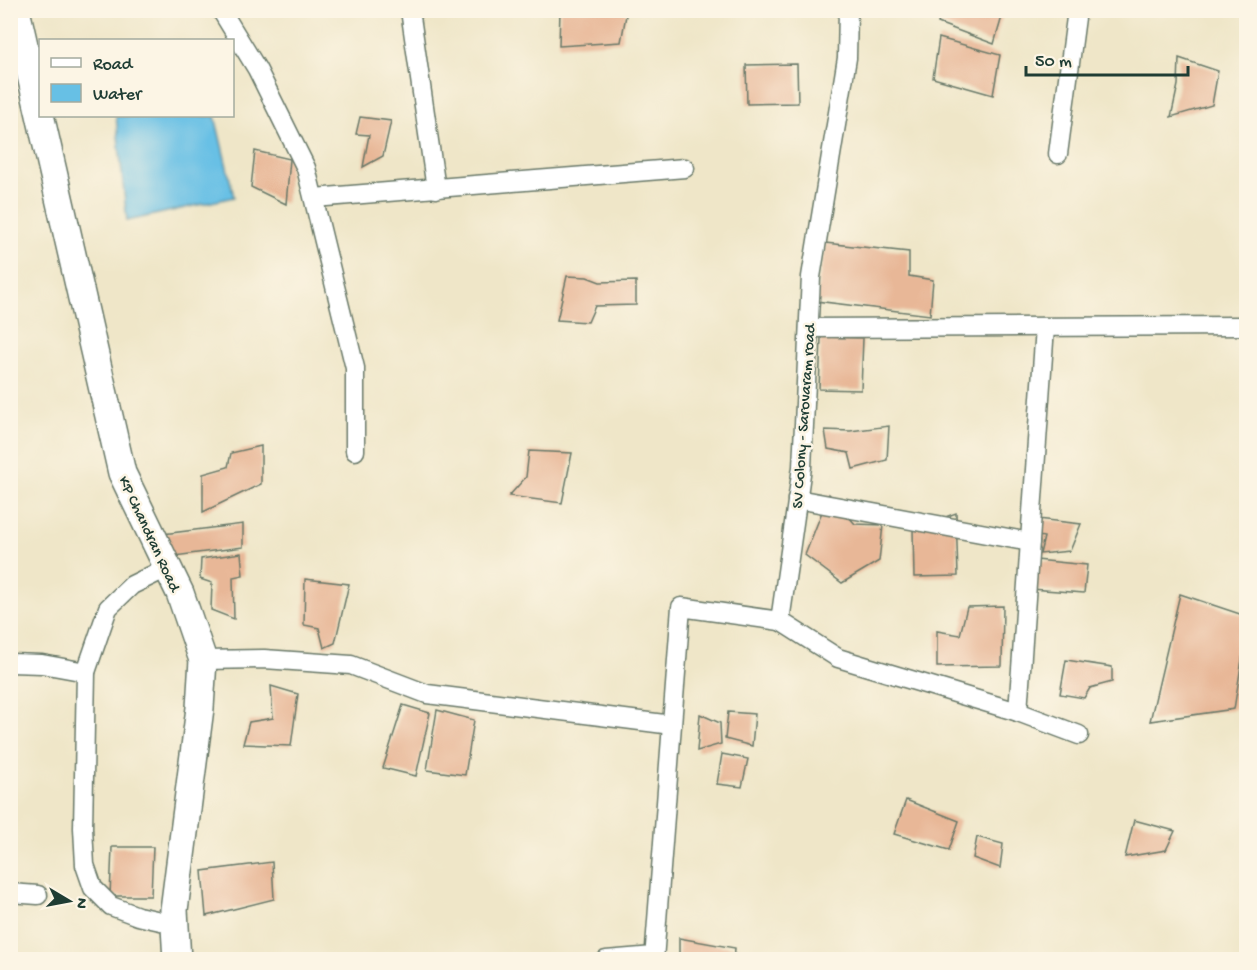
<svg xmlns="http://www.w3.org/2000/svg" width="1257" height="970" font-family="'Gochi Hand',sans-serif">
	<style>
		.water { fill: #67c0e5; stroke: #437e8c; stroke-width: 1.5 }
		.building { fill: #e8b797 }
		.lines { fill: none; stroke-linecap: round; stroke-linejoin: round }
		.street-casing { stroke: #687868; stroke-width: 21 }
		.secondary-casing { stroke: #687868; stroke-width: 30 }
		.street { stroke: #fff; stroke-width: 18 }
		.secondary { stroke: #fff; stroke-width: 27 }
		.labels { text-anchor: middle; stroke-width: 5; stroke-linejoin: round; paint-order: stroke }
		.street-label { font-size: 16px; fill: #1f3d34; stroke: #fcf5e5 }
	</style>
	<rect width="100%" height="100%" fill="#fcf5e5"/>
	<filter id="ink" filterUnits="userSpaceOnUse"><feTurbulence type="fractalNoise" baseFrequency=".0167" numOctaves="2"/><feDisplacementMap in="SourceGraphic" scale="12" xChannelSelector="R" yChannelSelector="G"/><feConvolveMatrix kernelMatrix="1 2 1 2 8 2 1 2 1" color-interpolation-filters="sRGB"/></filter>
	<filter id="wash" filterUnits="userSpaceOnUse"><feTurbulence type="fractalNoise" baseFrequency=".008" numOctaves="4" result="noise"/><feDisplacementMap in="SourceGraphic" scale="24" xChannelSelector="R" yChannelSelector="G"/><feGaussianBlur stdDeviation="1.35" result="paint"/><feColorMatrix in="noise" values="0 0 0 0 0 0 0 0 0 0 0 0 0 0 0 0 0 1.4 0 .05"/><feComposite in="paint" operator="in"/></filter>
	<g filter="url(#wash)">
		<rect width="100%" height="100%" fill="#efe6c8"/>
		<path class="water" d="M116,116H215L234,197L127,221Z"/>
		<g id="blocks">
			<g class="building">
				<path d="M560,10H627L621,42L559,46Z"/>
				<path d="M941,10H1004L994,44L938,23Z"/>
				<path d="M939,38L1000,55L993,95L933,78Z"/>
				<path d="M1179,58L1218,71L1212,105L1171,117L1178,85Z"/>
				<path d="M797,64L798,103L747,104L746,65Z"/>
				<path d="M360,117L391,121L383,156L363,167L369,135L356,134Z"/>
				<path d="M255,151L290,159L286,204L251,187Z"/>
				<path d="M825,243L909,252V276L933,280L930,315L816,301Z"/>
				<path d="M567,276L587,277L600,282L636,281V305L595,306L588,322L557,320Z"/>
				<path d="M821,337L863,338L861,390L819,389Z"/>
				<path d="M889,426L887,460L853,469L849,453L828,449L825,430L850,431Z"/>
				<path d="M261,446V484L203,512V474L228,467L231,453Z"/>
				<path d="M529,451L572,453L562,503L509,496L526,477Z"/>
				<path d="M829,494L855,524L883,525L879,561L842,583L805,555Z"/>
				<path d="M956,513L958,576L914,577L913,529Z"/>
				<path d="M1038,519L1081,524L1070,551L1040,554L1044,537L1033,535Z"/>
				<path d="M243,524V547L167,557L163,534Z"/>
				<path d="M241,553L243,575L233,577L234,619L211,610L212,583L200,579L201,559Z"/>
				<path d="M1036,560L1087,565L1084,593L1031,589Z"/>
				<path d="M305,579L349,584L335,643L324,648L319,628L304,625Z"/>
				<path d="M1180,594L1246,616V635L1234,709L1150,721Z"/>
				<path d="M1003,606L1002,666L937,667V631L960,635L967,607Z"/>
				<path d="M1066,660L1112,667V682L1090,688L1084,698L1060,694Z"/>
				<path d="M271,686L298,694L291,746L243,744L249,722L273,718Z"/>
				<path d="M403,705L430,713L416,776L383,768Z"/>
				<path d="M437,710L474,720L465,775L427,770Z"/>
				<path d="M728,712L755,714L752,746L725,739Z"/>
				<path d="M700,714L720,723L721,744L697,751Z"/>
				<path d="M722,754L748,759L742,787L717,784Z"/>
				<path d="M906,800L959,821L949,850L894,834Z"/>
				<path d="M1134,820L1175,831L1166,850L1125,857Z"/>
				<path d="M977,837L1003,844L1000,868L973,858Z"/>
				<path d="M112,847H153L151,896H110Z"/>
				<path d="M272,862L274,899L206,916L202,871Z"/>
				<path d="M679,938L735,948L734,960H679Z"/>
			</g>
		</g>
	</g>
	<g filter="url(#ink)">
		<use href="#blocks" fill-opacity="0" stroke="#687868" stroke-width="1.5"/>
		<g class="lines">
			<g class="street-casing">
				<g id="street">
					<path d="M221,10L257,69L306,168L355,368V451"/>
					<path d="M410,10L436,189"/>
					<path d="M1058,154L1077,10"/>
					<path d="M314,198L685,168"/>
					<path d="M809,328L1246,326"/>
					<path d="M797,499L1030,542"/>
					<path d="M169,567L132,585L108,608L86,672L83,828L85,865L93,888L111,906L138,916L174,924"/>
					<path d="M780,621L838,658L1018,712L1079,735"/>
					<path d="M203,660L264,659L351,665L427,694L672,725"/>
					<path d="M10,663L42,664L86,672"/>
					<path d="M1018,712L1045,327"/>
					<path d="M10,893L38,895"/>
					<path d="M606,960L654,956"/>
					<path d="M654,960L681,607L780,621L802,467L811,277L847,58L848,10"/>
				</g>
			</g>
			<g class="secondary-casing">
				<path id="secondary" d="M16,10L122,473L180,593L203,660L200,708L174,910L177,960"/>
			</g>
			<use href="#street" class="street"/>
			<use href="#secondary" class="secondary"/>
		</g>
	</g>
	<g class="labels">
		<g class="street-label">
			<text transform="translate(802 416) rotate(-86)" y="6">SV Colony - Sarovaram road</text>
			<text transform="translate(151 533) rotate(65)" y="6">KP Chandran Road</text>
		</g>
	</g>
	<rect width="1257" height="970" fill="none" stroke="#fcf5e5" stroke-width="36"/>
	<rect x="39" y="39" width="195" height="78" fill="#fcf5e5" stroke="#a4ab9e" stroke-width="1.5"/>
	<rect x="51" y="58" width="30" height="9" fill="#ffffff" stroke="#a4ab9e" stroke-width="1.5"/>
	<text x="93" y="69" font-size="18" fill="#1f3d34">Road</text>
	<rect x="51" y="84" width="30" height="18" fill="#67c0e5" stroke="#a4ab9e" stroke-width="1.5"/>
	<text x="93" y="99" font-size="18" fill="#1f3d34">Water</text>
	<g transform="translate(69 901) rotate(100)" stroke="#fcf5e5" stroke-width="4.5" paint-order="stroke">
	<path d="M0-4.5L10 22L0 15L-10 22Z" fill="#1f3d34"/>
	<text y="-9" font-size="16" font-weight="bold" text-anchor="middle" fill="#1f3d34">N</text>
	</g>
	<path d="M1026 66v9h162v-9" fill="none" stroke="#1f3d34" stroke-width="3"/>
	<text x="1035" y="66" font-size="18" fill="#1f3d34" stroke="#fcf5e5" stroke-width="4.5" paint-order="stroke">50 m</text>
</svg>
